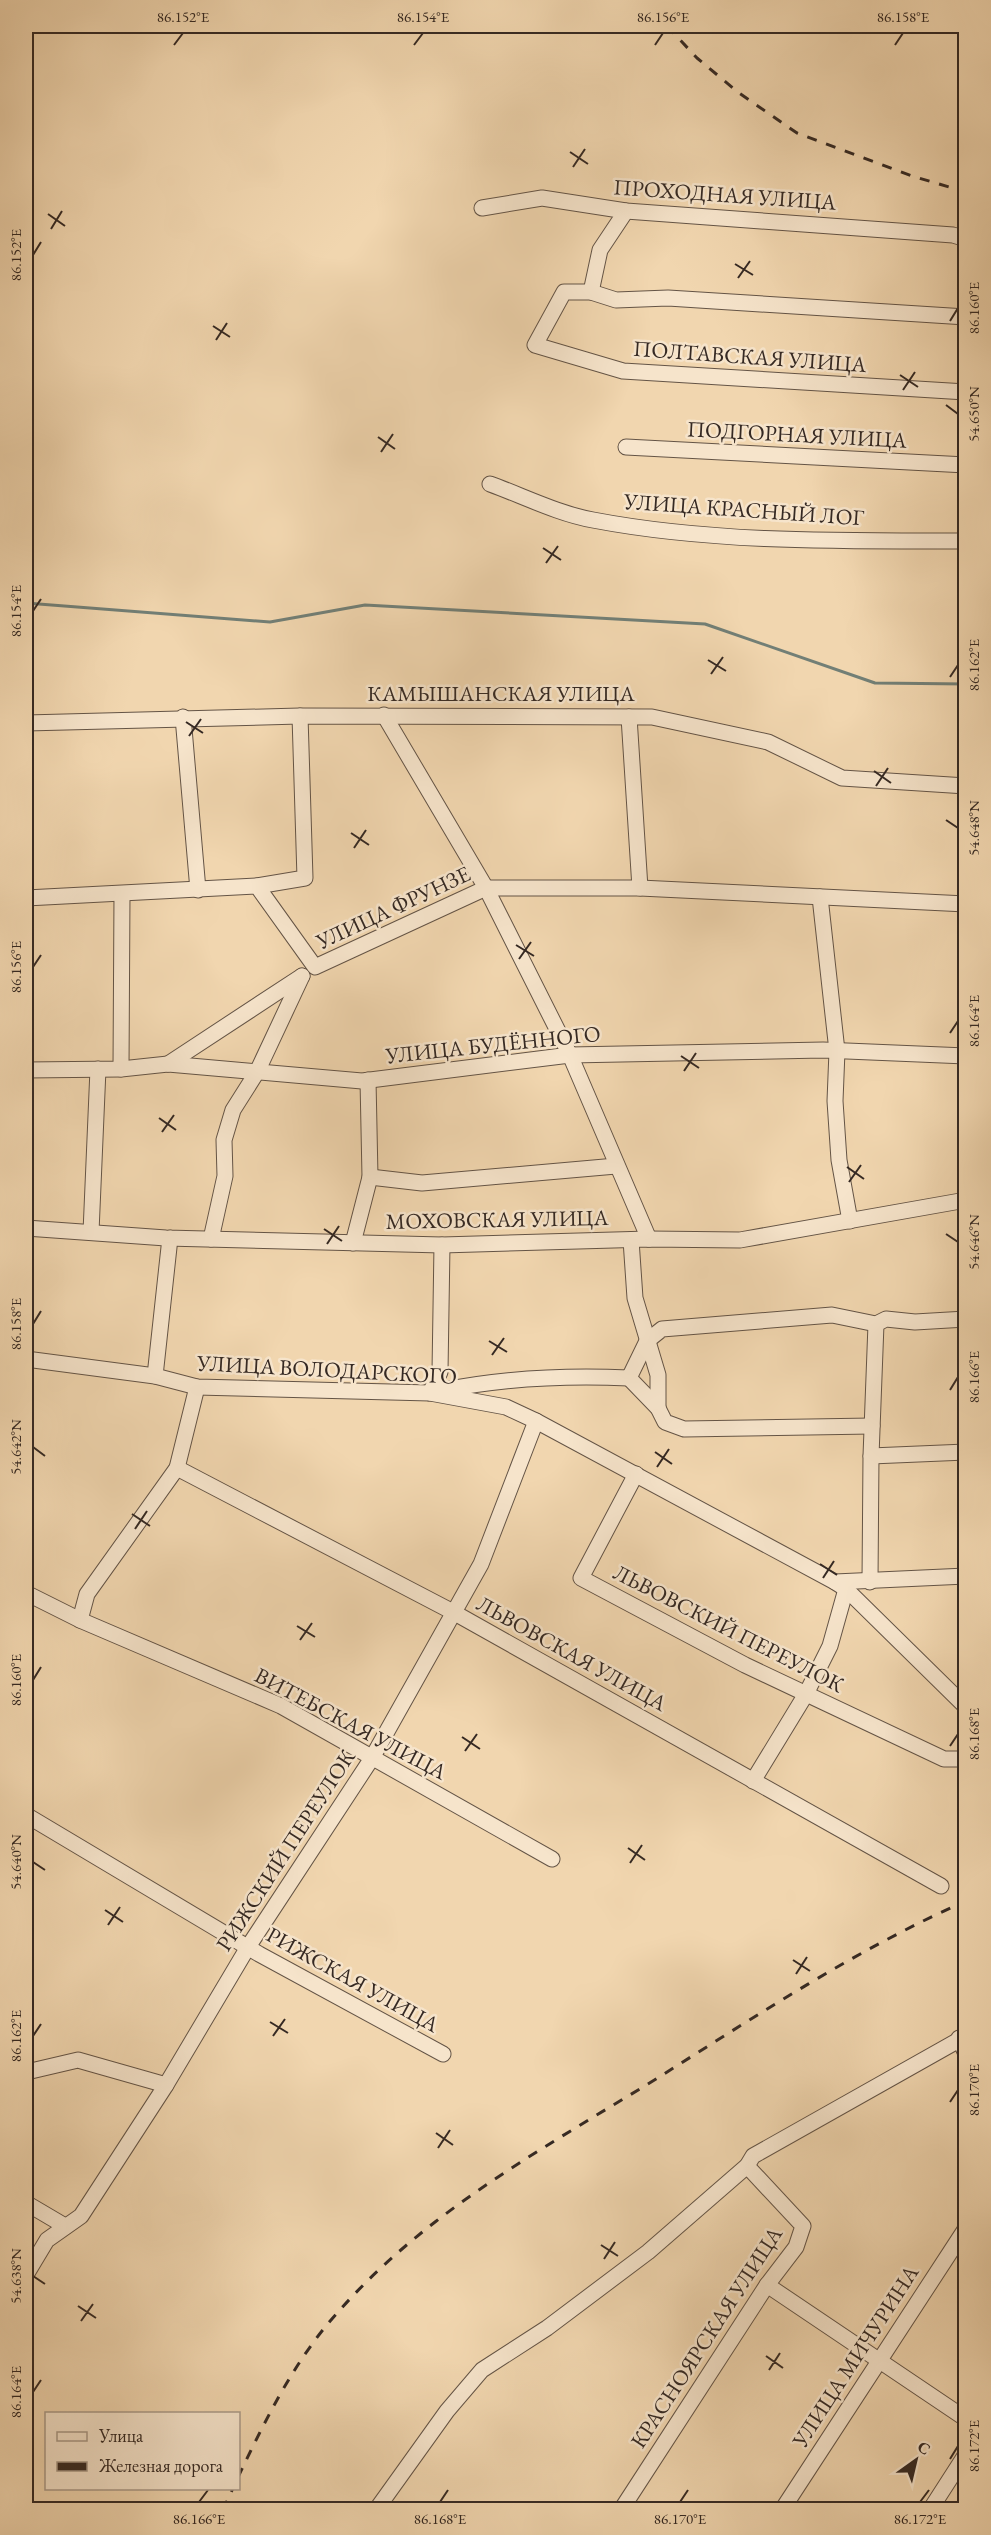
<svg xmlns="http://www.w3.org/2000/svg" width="991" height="2535" font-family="'EB Garamond',serif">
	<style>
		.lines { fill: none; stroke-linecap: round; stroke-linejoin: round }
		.stream { stroke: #727f76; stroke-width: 3 }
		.minor-casing { stroke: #645446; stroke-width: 17 }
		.minor { stroke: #f6e4cb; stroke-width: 15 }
		.rail { stroke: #352923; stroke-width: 3; stroke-dasharray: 10 10; stroke-linecap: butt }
		.ticks { fill: none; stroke: #352923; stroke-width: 2 }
		.labels { text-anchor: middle; stroke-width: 5; stroke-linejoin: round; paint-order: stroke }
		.street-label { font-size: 22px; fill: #352923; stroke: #f6e4cb }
		.neatline { fill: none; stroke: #352923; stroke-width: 2 }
		.ticks-label { font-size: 15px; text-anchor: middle; fill: #352923 }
	</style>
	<rect width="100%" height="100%" fill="#f1d6af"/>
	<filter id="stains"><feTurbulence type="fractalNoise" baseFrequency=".00333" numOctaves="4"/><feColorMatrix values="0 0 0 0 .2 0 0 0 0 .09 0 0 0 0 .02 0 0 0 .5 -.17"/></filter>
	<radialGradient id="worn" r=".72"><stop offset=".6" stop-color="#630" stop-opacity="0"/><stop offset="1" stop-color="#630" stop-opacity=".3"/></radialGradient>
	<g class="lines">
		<path class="stream" d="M26,603L270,622L365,605L705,624L875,683L966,684"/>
		<g class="minor-casing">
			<g id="minor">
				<path d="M482,208L542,198L626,211L953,235L966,239"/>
				<path d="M591,292L600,250L626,211"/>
				<path d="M966,317L668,298L616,300L591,292H564L535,345L623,371L966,392"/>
				<path d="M626,447L966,465"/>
				<path d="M490,484C523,496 559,514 593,520C713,543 844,541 966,541"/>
				<path d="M384,715L486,888L570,1055L649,1239"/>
				<path d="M183,717L198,890"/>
				<path d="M629,717L640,888"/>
				<path d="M26,723L300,716L652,717L768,742L842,778L966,786"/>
				<path d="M257,886L305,878L300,716"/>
				<path d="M820,897L837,1051L835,1101L839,1160L850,1221"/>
				<path d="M26,898L257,886L315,967L486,888H640L966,904"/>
				<path d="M168,1064L302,976"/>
				<path d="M121,1069L122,894"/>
				<path d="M26,1070L121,1069L168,1064L362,1081L570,1055L823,1050L966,1056"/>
				<path d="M370,1177L422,1183L616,1166"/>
				<path d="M26,1228L166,1238L442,1245L649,1239L740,1240L966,1200"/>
				<path d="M91,1232L98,1069"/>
				<path d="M211,1239L225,1176L224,1140L233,1110L257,1072L302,976"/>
				<path d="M631,1240L635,1298L658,1375V1408"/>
				<path d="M353,1243L370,1177L368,1080"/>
				<path d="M26,1359L155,1376L197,1387L430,1393L506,1407L536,1421L835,1582L846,1589L966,1707"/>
				<path d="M155,1376L170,1238"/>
				<path d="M629,1378L658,1408L665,1422L684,1429L872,1426"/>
				<path d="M439,1391C503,1378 564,1375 629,1378L647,1341L662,1329L832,1315L876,1324L886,1319L915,1322L966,1319"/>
				<path d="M430,1393L440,1372L442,1245"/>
				<path d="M871,1456L966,1452"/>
				<path d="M177,1468L453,1612L941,1886"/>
				<path d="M636,1474L581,1578L745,1665L944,1759H966"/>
				<path d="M835,1582L966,1576"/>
				<path d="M870,1582L871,1456L876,1324"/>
				<path d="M26,1593L80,1620L281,1706L552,1859"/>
				<path d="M80,1620L87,1594L177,1468L197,1387"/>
				<path d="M753,1781L806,1694L830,1646L846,1589"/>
				<path d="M26,1815L259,1954L443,2054"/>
				<path d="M959,2038L966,2054"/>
				<path d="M26,2067L31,2071L78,2060L166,2085"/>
				<path d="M26,2203L65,2226"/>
				<path d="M26,2275L47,2240L81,2216L166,2085L248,1947L372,1758L481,1564L536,1421"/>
				<path d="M767,2285L966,2419"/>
				<path d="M376,2510L447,2411L482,2370L547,2328L648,2252L747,2166L753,2156L966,2036"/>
				<path d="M621,2510L767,2285L796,2247L803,2226L747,2166"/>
				<path d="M782,2510L966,2228"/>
				<path d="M930,2510L966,2454"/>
			</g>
		</g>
		<use href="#minor" class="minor"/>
		<g class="rail">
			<path d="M667,26L697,58L739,93L797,133L912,176L966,192"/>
			<path d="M238,2477C266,2419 295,2359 339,2311C427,2211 544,2148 656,2079C756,2016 857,1949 966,1901"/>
			<path d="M223,2510L233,2488"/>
		</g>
	</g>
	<path class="ticks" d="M174,45L183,33M414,45L423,33M655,45L663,33M895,45L903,33M570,152L588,164M573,167L585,149M48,214L65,226M51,229L62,211M33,255L41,242M735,264L753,275M738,278L750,261M950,321L958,308M213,326L230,337M216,340L227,323M900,375L918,387M903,390L915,372M946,405L958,414M378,437L395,449M381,452L393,434M543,548L561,560M546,563L558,546M33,611L41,599M708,660L726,671M711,674L723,657M950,677L958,665M186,722L203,733M189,736L201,719M874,771L891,783M876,786L888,768M946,820L958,828M351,833L369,845M354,848L366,830M516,945L534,956M519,959L531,942M33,967L41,955M950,1033L958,1021M681,1056L699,1068M684,1071L696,1053M159,1118L176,1130M162,1132L174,1115M847,1167L864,1179M849,1182L861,1165M324,1229L342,1241M946,1234L958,1242M327,1244L339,1226M33,1324L41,1311M489,1341L507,1352M492,1355L504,1338M950,1390L958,1377M33,1447L45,1456M655,1452L672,1464M657,1467L669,1449M132,1514L150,1526M135,1529L147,1511M820,1564L837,1575M823,1578L834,1561M297,1626L315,1637M300,1640L312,1623M33,1680L41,1667M462,1737L480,1749M950,1746L958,1734M465,1751L477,1734M628,1848L645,1860M33,1862L45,1870M630,1863L642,1845M105,1910L123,1922M108,1925L120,1907M793,1960L810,1971M796,1974L807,1957M270,2022L288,2033M33,2036L41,2024M273,2036L285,2019M950,2102L958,2090M436,2133L453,2145M438,2148L450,2130M601,2245L618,2256M604,2259L615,2242M33,2276L45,2284M78,2306L96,2318M81,2321L93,2304M766,2356L783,2368M769,2370L780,2353M33,2392L41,2380M950,2459L958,2446M199,2502L208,2490M440,2502L448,2490M680,2502L688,2490M920,2502L929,2490"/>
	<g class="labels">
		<g class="street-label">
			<text transform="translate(725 194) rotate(4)" y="8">ПРОХОДНАЯ УЛИЦА</text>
			<text transform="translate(750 356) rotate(4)" y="8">ПОЛТАВСКАЯ УЛИЦА</text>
			<text transform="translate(797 434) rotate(3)" y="8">ПОДГОРНАЯ УЛИЦА</text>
			<text transform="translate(744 509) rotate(4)" y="8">УЛИЦА КРАСНЫЙ ЛОГ</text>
			<text x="501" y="701">КАМЫШАНСКАЯ УЛИЦА</text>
			<text transform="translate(393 907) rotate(-25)" y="8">УЛИЦА ФРУНЗЕ</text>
			<text transform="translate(493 1044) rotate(-6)" y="8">УЛИЦА БУДЁННОГО</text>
			<text transform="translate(497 1219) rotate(-1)" y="8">МОХОВСКАЯ УЛИЦА</text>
			<text transform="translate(327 1369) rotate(3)" y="8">УЛИЦА ВОЛОДАРСКОГО</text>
			<text transform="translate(729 1628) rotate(27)" y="8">ЛЬВОВСКИЙ ПЕРЕУЛОК</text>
			<text transform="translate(572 1653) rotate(29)" y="8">ЛЬВОВСКАЯ УЛИЦА</text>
			<text transform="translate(351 1723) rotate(28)" y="8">ВИТЕБСКАЯ УЛИЦА</text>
			<text transform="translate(285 1850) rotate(-57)" y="8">РИЖСКИЙ ПЕРЕУЛОК</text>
			<text transform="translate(353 1979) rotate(29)" y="8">РИЖСКАЯ УЛИЦА</text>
			<text transform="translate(706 2337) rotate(-57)" y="8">КРАСНОЯРСКАЯ УЛИЦА</text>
			<text transform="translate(855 2356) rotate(-57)" y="8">УЛИЦА МИЧУРИНА</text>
		</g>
	</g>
	<rect width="991" height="2535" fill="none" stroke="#f1d6af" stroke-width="66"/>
	<rect x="45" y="2412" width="195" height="78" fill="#f6e4cb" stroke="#a99988" stroke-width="1.5"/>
	<rect x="57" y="2432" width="30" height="9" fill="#f6e4cb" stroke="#a99988" stroke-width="1.5"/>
	<text x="99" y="2442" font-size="18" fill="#352923">Улица</text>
	<rect x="57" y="2462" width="30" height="9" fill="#352923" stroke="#a99988" stroke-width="1.5"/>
	<text x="99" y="2472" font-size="18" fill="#352923">Железная дорога</text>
	<g transform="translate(916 2460) rotate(34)" stroke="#f6e4cb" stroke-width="4.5" paint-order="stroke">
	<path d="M0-4.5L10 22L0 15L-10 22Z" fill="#352923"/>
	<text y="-9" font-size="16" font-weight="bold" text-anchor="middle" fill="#352923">С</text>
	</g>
	<rect x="33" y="33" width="925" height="2469" class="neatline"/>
	<g class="ticks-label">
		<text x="183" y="22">86.152°E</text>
		<text x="423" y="22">86.154°E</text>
		<text x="663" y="22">86.156°E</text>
		<text x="903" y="22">86.158°E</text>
		<text transform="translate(16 255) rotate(-90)" y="5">86.152°E</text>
		<text transform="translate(974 308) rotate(-90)" y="5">86.160°E</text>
		<text transform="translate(974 414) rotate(-90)" y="5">54.650°N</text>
		<text transform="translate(16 611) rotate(-90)" y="5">86.154°E</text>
		<text transform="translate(974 665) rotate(-90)" y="5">86.162°E</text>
		<text transform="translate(974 828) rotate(-90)" y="5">54.648°N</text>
		<text transform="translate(16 967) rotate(-90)" y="5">86.156°E</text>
		<text transform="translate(974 1021) rotate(-90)" y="5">86.164°E</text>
		<text transform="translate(974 1242) rotate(-90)" y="5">54.646°N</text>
		<text transform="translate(16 1324) rotate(-90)" y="5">86.158°E</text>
		<text transform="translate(974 1377) rotate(-90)" y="5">86.166°E</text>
		<text transform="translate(16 1447) rotate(-90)" y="5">54.642°N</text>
		<text transform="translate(16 1680) rotate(-90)" y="5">86.160°E</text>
		<text transform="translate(974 1734) rotate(-90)" y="5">86.168°E</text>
		<text transform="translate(16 1862) rotate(-90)" y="5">54.640°N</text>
		<text transform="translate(16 2036) rotate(-90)" y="5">86.162°E</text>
		<text transform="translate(974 2090) rotate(-90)" y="5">86.170°E</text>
		<text transform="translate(16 2276) rotate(-90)" y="5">54.638°N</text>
		<text transform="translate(16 2392) rotate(-90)" y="5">86.164°E</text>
		<text transform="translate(974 2446) rotate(-90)" y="5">86.172°E</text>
		<text x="199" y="2524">86.166°E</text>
		<text x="440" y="2524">86.168°E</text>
		<text x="680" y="2524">86.170°E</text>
		<text x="920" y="2524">86.172°E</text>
	</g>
	<rect width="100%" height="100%" filter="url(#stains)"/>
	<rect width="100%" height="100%" fill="url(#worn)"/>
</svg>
